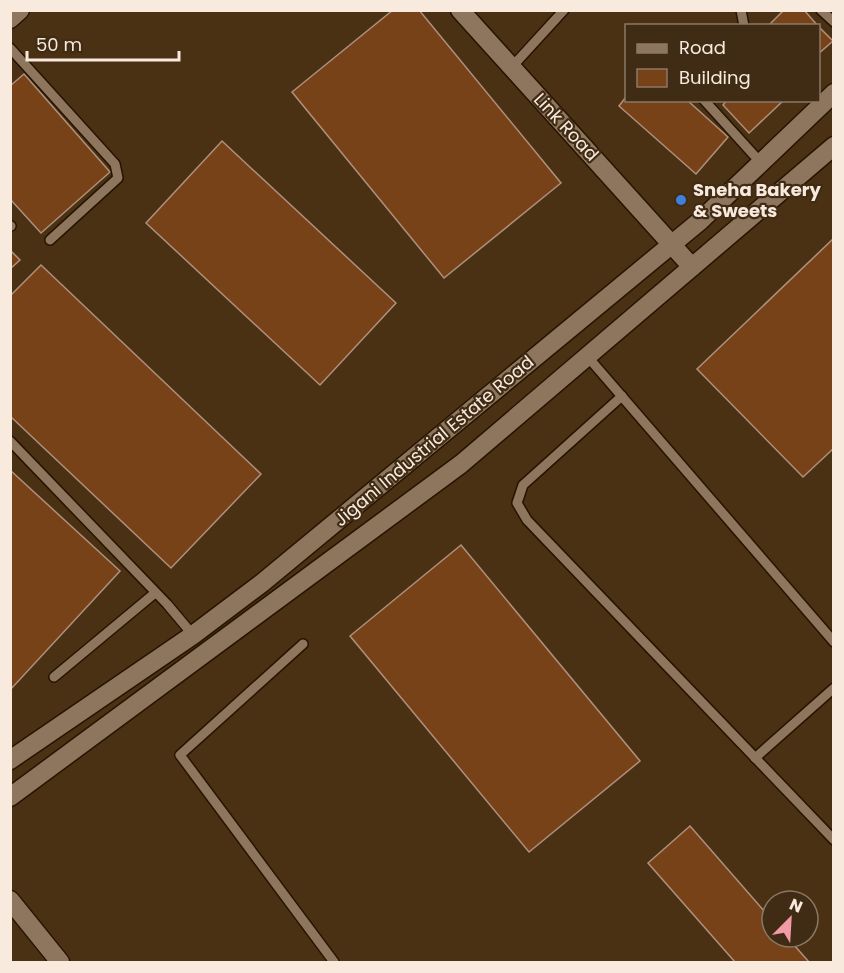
<svg xmlns="http://www.w3.org/2000/svg" width="844" height="973" font-family="Poppins,sans-serif">
	<style>
		.built { fill: #4a3114; fill-rule: evenodd }
		.building { fill: #784219; stroke: #af907d; stroke-width: 1.5 }
		.lines { fill: none; stroke-linecap: round; stroke-linejoin: round }
		.lane-casing { stroke: #261400; stroke-width: 12 }
		.street-casing { stroke: #261400; stroke-width: 21 }
		.secondary-casing { stroke: #261400; stroke-width: 21 }
		.lane { stroke: #8e765e; stroke-width: 9 }
		.street { stroke: #8e765e; stroke-width: 18 }
		.secondary { stroke: #8e765e; stroke-width: 18 }
		.shop-dot { fill: #3f7fe0; stroke: #402c15; stroke-width: 2 }
		.labels { text-anchor: middle; stroke-width: 4.5; stroke-linejoin: round; paint-order: stroke }
		.street-label { font-size: 18px; fill: #f8eadd; stroke: #402c15 }
		.poi-label { font-size: 18px; font-weight: bold; fill: #f8eadd; stroke: #402c15; text-anchor: start }
	</style>
	<rect width="100%" height="100%" fill="#402c15"/>
	<path class="built" d="M11,11H833V962H11ZM626,26H818V100H626ZM772,901H808V937H772Z"/>
	<g class="building">
		<path d="M393,10H419L561,183L444,278L292,92Z"/>
		<path d="M784,10H804L818,26H768Z"/>
		<path d="M818,26L833,41L818,54Z"/>
		<path d="M24,74L110,172L41,233L10,199V86Z"/>
		<path d="M626,97V100H687L728,137L696,174L619,106Z"/>
		<path d="M727,100H784L749,133L723,105Z"/>
		<path d="M222,141L396,303L320,385L146,223Z"/>
		<path d="M834,238V448L803,477L697,369Z"/>
		<path d="M10,250L20,260L10,269Z"/>
		<path d="M41,265L261,474L171,568L10,416V296Z"/>
		<path d="M10,470L120,571L11,689L10,688Z"/>
		<path d="M461,545L640,761L529,852L350,636Z"/>
		<path d="M690,826L772,920V937H787L809,962H735L648,863Z"/>
	</g>
	<g class="lines">
		<g class="lane-casing">
			<g id="lane">
				<path d="M741,10L744,26"/>
				<path d="M821,10L834,22"/>
				<path d="M10,48L115,164L118,178L50,240"/>
				<path d="M511,68L564,10"/>
				<path d="M704,100L761,163"/>
				<path d="M10,226H11"/>
				<path d="M587,356L834,642"/>
				<path d="M622,396L523,485L517,503L527,520L834,840"/>
				<path d="M10,441L167,604L193,635"/>
				<path d="M303,644L180,755L334,962"/>
				<path d="M54,677L155,593"/>
				<path d="M755,758L834,688"/>
			</g>
		</g>
		<g class="street-casing">
			<g id="street">
				<path d="M460,10L692,267"/>
				<path d="M10,19L20,10"/>
			</g>
		</g>
		<g class="secondary-casing">
			<g id="secondary">
				<path d="M10,760L193,635L262,583L700,221L834,93"/>
				<path d="M10,797L461,464L834,146"/>
				<path d="M10,900L60,962"/>
			</g>
		</g>
		<use href="#lane" class="lane"/>
		<use href="#street" class="street"/>
		<use href="#secondary" class="secondary"/>
	</g>
	<circle class="shop-dot" cx="681" cy="200" r="6"/>
	<g class="labels">
		<g class="street-label">
			<text transform="translate(566 127) rotate(47)" y="6">Link Road</text>
			<text transform="translate(434 441) rotate(-40)" y="6">Jigani Industrial Estate Road</text>
		</g>
		<g class="poi-label">
			<text x="693" y="196">Sneha Bakery<tspan x="693" dy="21">&amp; Sweets</tspan></text>
		</g>
	</g>
	<rect width="844" height="973" fill="none" stroke="#f8eadd" stroke-width="24"/>
	<rect x="625" y="24" width="195" height="78" fill="#402c15" stroke="#8a7865" stroke-width="1.5"/>
	<rect x="637" y="44" width="30" height="9" fill="#8e765e" stroke="#8a7865" stroke-width="1.5"/>
	<text x="679" y="54" font-size="18" fill="#f8eadd">Road</text>
	<rect x="637" y="69" width="30" height="18" fill="#784219" stroke="#8a7865" stroke-width="1.5"/>
	<text x="679" y="84" font-size="18" fill="#f8eadd">Building</text>
	<g transform="translate(790 919) rotate(24)"><circle r="28" fill="#402c15" stroke="#8a7865" stroke-width="1.5"/>
	<path d="M0-4.5L10 22L0 15L-10 22Z" fill="#f39aa7"/>
	<text y="-9" font-size="16" font-weight="bold" text-anchor="middle" fill="#f8eadd">N</text>
	</g>
	<path d="M27 51v9h152v-9" fill="none" stroke="#f8eadd" stroke-width="3"/>
	<text x="36" y="51" font-size="18" fill="#f8eadd" stroke="#402c15" stroke-width="4.5" paint-order="stroke">50 m</text>
</svg>
